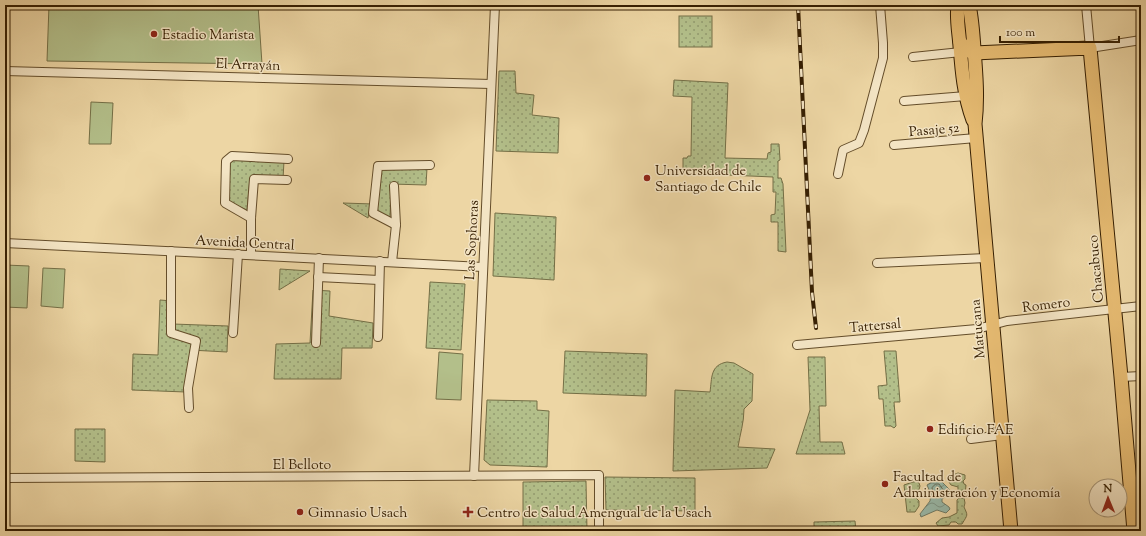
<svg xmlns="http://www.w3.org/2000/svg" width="1146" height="536" font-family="'Sorts Mill Goudy',serif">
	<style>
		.green { fill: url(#green-dots); stroke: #746f46 }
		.pitch { fill: #b3bf8a; stroke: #746f46 }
		.water { fill: url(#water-waves); stroke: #717b66 }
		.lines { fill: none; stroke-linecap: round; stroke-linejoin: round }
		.shore { stroke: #686c56; stroke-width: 1 }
		.minor-casing { stroke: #644d2a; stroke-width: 10 }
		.primary-casing { stroke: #361f02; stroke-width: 15 }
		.minor { stroke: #f3e4c4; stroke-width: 8 }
		.primary { stroke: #e6bb72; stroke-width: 13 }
		.rail-casing { stroke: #361f02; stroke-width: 4 }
		.rail { stroke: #f3e4c4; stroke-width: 2.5; stroke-dasharray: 8; stroke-linecap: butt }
		.poi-dot { fill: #8f2418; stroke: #f3e4c4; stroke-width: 1.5 }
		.labels { text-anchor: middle; stroke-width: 3; stroke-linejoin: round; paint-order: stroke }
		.poi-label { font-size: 14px; fill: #361f02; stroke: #f3e4c4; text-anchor: start }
		.street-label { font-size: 14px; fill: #361f02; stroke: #f3e4c4 }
	</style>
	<defs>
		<pattern id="green-dots" width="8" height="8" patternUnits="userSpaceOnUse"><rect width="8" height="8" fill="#b3bf8a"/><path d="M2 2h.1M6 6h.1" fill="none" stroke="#929b6f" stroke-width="1.8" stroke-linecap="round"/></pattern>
		<pattern id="water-waves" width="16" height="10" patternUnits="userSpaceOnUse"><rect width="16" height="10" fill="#99b9a9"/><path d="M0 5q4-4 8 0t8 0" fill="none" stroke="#7e9687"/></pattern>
	</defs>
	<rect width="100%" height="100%" fill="#edd6a4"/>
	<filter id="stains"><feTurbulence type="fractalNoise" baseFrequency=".005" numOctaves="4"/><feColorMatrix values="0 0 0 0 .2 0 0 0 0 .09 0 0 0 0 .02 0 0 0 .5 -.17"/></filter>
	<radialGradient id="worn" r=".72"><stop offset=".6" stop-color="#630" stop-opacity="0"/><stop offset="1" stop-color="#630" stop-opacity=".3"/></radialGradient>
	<g class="green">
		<rect x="679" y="16" width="33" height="31"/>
		<path d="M499,71H515L516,93L534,95L532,115L559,118L558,153L496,151Z"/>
		<path d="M674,80L728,83L725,158L767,159L768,153L771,152V144H779L780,160L778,161V178H781L783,184L786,252L778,251V222H771V215L775,214L776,192H773V177L704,174V169H687L683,168V158H687L688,156H691L692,97L673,96Z"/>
		<path d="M234,159L284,161L283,179L250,178L247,210L228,201V164Z"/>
		<path d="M374,167L427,168L426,185L391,184L390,218L369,212L368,218L343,203L373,204Z"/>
		<path d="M495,213L556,217L554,280L493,276Z"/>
		<path d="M280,269L310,271L279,290Z"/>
		<path d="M430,282L465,284L461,350L426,348Z"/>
		<path d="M313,290L330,291L329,316L373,323L372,348H342L341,379H274L276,344L310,343Z"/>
		<path d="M160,300L172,301L173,324L228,326L227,352L190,350L186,392L132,390L133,354L158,355Z"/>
		<path d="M565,351L647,354L646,396L563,393Z"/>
		<path d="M884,351H896L900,402H894L896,426L894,428L891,426H885L883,399H879L878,386L887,385Z"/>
		<path d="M808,357H825L826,406H819L820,442H842L845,454H796L810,410Z"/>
		<path d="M727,362L734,363L753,374L752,401L744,409C744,423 740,434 738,447L775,449L767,468L673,471L675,390L710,392C712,378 710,365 727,362Z"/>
		<path d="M487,400L537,401V410L549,411L547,467L490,465L484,460Z"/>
		<path d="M75,429H105V462L75,461Z"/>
		<path d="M958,473L965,475V479L963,481L964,484L966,485L965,494L960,493L958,492V487L951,485L949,482L950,476Z"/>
		<path d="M605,477L695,478V511L606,510Z"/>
		<path d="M586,481L587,531H523V482Z"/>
		<path d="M916,481L919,483L920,486L918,493L915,494V497L919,501V506L915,512H907L904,485Z"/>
		<path d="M959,498H964L965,503L964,507C968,516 968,514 962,524H958L956,522H951L949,525L938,526L936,523L942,518L949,517L957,513V500Z"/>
		<path d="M855,521L856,531H814V522Z"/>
	</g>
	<g class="pitch">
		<path d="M49,5H258L262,64L47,61Z"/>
		<path d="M91,102L113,103L111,144H89Z"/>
		<path d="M5,265L29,266L27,308L5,307Z"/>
		<path d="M43,268L65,269L63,308L41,306Z"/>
		<path d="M439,352L463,354L461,400L436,399Z"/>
	</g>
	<path class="water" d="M937,479H939L950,490V493L942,499V502L949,507L950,509L946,513L937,510L921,517L920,514L930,501L931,494L927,485Z"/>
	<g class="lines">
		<path class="shore" d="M936,484H939L944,491L937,498L935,497L932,488Z"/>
		<g class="minor-casing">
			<g id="minor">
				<path d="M1086,5L1090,48L1141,40"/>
				<path d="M913,57L961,52"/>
				<path d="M5,71L491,84"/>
				<path d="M904,101L966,96"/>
				<path d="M894,145L976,138"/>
				<path d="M838,174L843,150L859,143L864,130L883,58V43L880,5"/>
				<path d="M251,218L225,203L226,161L232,156L288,159"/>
				<path d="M396,225L373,213L378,166L430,165"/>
				<path d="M5,243L483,267"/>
				<path d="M171,251V333L196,341L188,388L189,408"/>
				<path d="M251,255V218L254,179L287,180"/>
				<path d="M392,262L396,225L394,186"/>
				<path d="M877,263L986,258"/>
				<path d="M318,277L379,280"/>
				<path d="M233,333L238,254"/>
				<path d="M378,337L380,261"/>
				<path d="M316,343L319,258"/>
				<path d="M797,345L977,329L1007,321L1141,306"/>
				<path d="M1121,377L1141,376"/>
				<path d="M971,439L1002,435"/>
				<path d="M474,476L495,5"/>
				<path d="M5,478L599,475V531"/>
			</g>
		</g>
		<g class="primary-casing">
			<g id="primary">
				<path d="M958,5C956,18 959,32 960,46C962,71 964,96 973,120"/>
				<path d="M969,5C972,19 973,34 974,49C976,74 978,99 975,124L1011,531"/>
				<path d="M960,42L967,50L974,53L1090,48L1121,377L1134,531"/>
			</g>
		</g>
		<use href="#minor" class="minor"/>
		<use href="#primary" class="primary"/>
		<g class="rail-casing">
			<path id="rail" d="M798,5L812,292L816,328"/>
		</g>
		<use href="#rail" class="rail"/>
	</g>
	<g class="poi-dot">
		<circle cx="154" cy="34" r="4"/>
		<circle cx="647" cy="178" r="4"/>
		<circle cx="930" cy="429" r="4"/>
		<circle cx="885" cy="484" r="4"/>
		<circle cx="300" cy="512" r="4"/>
		<path d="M466 506h4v4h4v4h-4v4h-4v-4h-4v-4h4z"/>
	</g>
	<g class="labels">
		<g class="poi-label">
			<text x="162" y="39">Estadio Marista</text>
			<text x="655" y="175">Universidad de<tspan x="655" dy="16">Santiago de Chile</tspan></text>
			<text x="938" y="434">Edificio FAE</text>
			<text x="893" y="481">Facultad de<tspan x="893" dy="16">Administración y Economía</tspan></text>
			<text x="308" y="517">Gimnasio Usach</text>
			<text x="477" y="517">Centro de Salud Amengual de la Usach</text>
		</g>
		<g class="street-label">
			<text transform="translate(248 64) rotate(2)" y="5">El Arrayán</text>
			<text transform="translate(934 129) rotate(-5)" y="5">Pasaje 52</text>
			<text transform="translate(471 240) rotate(-87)" y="5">Las Sophoras</text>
			<text transform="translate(245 242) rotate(3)" y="5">Avenida Central</text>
			<text transform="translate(1095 269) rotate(-95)" y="5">Chacabuco</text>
			<text transform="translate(1046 304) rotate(-7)" y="5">Romero</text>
			<text transform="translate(875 325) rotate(-5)" y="5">Tattersal</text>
			<text transform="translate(977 329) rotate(-95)" y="5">Matucana</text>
			<text x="302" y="469">El Belloto</text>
		</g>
	</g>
	<rect width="1146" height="536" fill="none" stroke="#edd6a4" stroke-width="20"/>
	<rect x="6" y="6" width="1134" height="524" fill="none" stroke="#361f02" stroke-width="2"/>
	<rect x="10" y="10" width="1126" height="516" fill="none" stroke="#361f02"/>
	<g transform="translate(1108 498) rotate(359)"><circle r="19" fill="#f3e4c4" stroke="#a79576"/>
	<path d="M0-3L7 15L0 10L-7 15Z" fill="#8f2418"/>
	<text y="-6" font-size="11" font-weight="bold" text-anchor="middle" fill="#361f02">N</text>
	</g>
	<path d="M1000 36v6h119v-6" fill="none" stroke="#361f02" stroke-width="2"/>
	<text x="1006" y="36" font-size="12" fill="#361f02" stroke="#f3e4c4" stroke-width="3" paint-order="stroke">100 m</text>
	<rect width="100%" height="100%" filter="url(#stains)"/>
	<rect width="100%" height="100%" fill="url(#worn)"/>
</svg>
